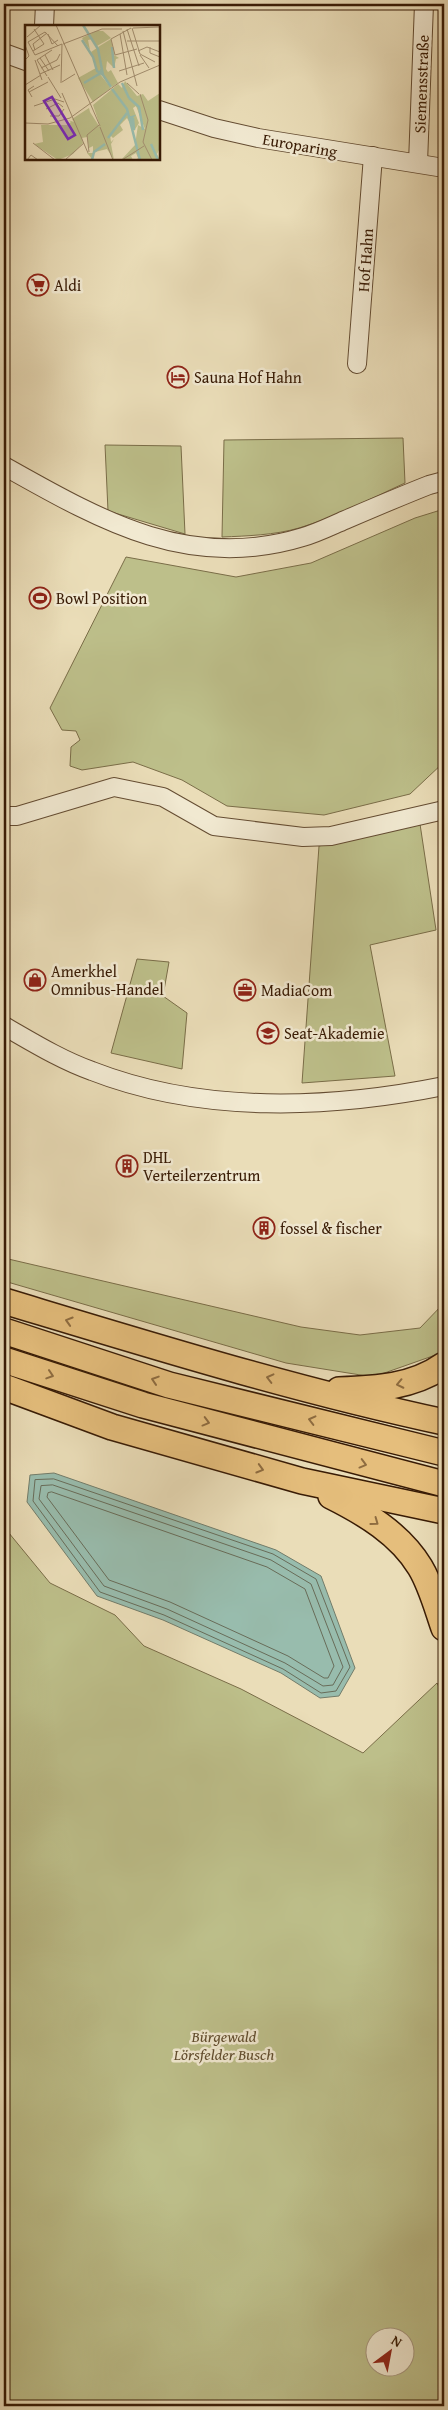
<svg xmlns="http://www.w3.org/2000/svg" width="448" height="2410" font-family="'Gentium Book Plus',serif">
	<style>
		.green { fill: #bdbf8a; stroke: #7a6d48; fill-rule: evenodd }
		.water { fill: #98bcad; stroke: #727c6a }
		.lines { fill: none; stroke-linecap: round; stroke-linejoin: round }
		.shore { stroke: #686c59; stroke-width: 1 }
		.minor-casing { stroke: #644c32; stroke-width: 20 }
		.highway-casing { stroke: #381b05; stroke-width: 28 }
		.minor { stroke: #f1e9d1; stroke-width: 18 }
		.highway { stroke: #e5be7c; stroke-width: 25 }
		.oneway { stroke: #8e6c40 }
		.labels { text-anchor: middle; stroke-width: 5; stroke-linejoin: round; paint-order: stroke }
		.street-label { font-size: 16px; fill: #381b05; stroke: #f1e9d1 }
		.poi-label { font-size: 16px; fill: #381b05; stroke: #f1e9d1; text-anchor: start }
		.park-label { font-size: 16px; font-style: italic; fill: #604c2d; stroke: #f1e9d1 }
		.inset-river { fill: none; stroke: #98bcad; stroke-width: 2.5 }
		.inset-road { fill: none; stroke: #a38f70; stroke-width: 1 }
		.view { fill: #7b2cbf; fill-opacity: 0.15; stroke: #7b2cbf; stroke-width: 2.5 }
		.inset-edge { fill: none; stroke: #381b05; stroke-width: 2.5 }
	</style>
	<rect width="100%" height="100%" fill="#eaddb8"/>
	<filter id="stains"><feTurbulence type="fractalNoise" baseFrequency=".004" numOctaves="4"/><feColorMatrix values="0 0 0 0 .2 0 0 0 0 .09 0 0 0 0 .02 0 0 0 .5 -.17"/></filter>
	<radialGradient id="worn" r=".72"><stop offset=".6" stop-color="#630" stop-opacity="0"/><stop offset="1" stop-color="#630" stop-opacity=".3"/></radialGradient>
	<g class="green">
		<path d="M403,438L405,483C370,499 336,517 299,528C275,535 247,536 222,537L224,440Z"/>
		<path d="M105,445L181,446L185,534L108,511Z"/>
		<path d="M444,509V762L410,794L324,815L227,806L182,780L133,762L82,770L70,766L71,747L80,740L76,731L62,730L50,708L126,557L236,577L311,563L415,518Z"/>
		<path d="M420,824L436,930L370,945L395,1076L302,1083L319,846Z"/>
		<path d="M137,959L169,962L163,996L187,1013L182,1069L111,1053Z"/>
		<path d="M4,1258L301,1327L360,1335L420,1328L444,1303V1352L373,1377L286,1363L4,1281Z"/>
		<path d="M4,1527L50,1583L115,1615L144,1646L241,1689L363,1753L437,1683L444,1696V2406H4ZM376,2338H406V2368H376Z"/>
	</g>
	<path class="water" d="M54,1473L276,1550L321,1576L355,1668L339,1696L320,1698L281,1673L163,1620L97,1596L27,1502L30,1475Z"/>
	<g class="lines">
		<g class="shore">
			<path d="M54,1479L273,1554L316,1579L350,1667L336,1691L321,1693L283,1669L164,1615L100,1592L33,1501L35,1480Z"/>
			<path d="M53,1485L271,1560L311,1584L343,1667L333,1685L323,1686L285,1663L167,1609L104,1586L39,1499L41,1486Z"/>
			<path d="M52,1492L267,1567L305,1589L334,1666L328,1678H324L288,1656L170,1602L109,1580L47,1497L48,1493Z"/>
		</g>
		<g class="minor-casing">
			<g id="minor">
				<path d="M44,26L45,4"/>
				<path d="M4,53L26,61"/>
				<path d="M159,110L214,128L258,138L444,168"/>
				<path d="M418,163L424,4"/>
				<path d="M357,364L373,156"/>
				<path d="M4,466C100,520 189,572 303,537C317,533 331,526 345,520C373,508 401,496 429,485L444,481"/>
				<path d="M4,816H17L114,787L163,797L214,826L303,837L331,836L444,810"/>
				<path d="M4,1026C32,1042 61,1060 92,1071C202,1114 330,1109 444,1086"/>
			</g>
		</g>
		<g class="highway-casing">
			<g id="highway">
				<path d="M4,1301C150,1345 295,1390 444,1422"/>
				<path d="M4,1331L169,1385L444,1453"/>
				<path d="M4,1360L143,1405L444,1484"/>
				<path d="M4,1387L112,1427L302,1481L444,1511"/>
				<path d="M339,1390C376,1389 413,1387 444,1365"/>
				<path d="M331,1496C365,1513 400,1534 420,1567C431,1585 437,1608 444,1628"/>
			</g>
		</g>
		<use href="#minor" class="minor"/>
		<use href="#highway" class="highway"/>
	</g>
	<defs><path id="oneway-chevron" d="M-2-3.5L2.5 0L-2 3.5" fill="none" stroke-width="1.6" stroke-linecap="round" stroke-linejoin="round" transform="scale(1.25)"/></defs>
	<g class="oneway">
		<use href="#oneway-chevron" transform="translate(69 1321) rotate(-163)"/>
		<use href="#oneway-chevron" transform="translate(50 1375) rotate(18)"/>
		<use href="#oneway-chevron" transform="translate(270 1378) rotate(-166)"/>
		<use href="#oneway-chevron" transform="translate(155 1380) rotate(-162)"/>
		<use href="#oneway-chevron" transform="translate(400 1384) rotate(168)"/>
		<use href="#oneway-chevron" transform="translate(312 1420) rotate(-166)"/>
		<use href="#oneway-chevron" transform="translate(206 1422) rotate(15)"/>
		<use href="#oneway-chevron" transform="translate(363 1464) rotate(15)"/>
		<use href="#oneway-chevron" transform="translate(260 1469) rotate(16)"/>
		<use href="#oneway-chevron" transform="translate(375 1522) rotate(36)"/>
	</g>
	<defs>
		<g id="supermarket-ring" transform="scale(1.125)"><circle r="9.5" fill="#f1e9d1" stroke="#8f2418" stroke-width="1.5"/><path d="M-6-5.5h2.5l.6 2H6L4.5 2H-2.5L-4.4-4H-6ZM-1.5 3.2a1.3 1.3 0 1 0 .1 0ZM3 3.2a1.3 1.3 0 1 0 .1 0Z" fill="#8f2418"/></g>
		<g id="hotel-ring" transform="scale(1.125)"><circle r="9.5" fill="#f1e9d1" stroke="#8f2418" stroke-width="1.5"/><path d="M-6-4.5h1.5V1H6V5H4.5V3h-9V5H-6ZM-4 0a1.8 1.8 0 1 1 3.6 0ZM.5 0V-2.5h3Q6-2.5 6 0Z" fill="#8f2418"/></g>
		<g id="stadium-ring" transform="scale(1.125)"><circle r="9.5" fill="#f1e9d1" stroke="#8f2418" stroke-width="1.5"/><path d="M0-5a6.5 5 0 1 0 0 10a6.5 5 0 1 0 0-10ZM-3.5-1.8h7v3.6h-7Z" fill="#8f2418"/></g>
		<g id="shop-ring" transform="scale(1.125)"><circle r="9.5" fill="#f1e9d1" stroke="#8f2418" stroke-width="1.5"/><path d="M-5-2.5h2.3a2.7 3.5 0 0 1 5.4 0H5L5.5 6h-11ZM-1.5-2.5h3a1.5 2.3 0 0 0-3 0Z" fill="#8f2418"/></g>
		<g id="office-ring" transform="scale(1.125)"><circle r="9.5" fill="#f1e9d1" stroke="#8f2418" stroke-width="1.5"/><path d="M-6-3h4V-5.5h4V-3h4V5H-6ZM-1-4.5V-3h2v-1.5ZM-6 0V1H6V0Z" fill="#8f2418"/></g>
		<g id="school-ring" transform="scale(1.125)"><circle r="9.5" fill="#f1e9d1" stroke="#8f2418" stroke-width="1.5"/><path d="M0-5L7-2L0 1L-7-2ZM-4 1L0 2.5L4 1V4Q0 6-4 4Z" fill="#8f2418"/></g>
		<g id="building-ring" transform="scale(1.125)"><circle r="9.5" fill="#f1e9d1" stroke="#8f2418" stroke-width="1.5"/><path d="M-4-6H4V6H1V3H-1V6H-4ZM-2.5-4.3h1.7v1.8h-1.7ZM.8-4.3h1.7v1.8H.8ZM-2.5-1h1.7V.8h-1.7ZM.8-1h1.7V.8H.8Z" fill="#8f2418"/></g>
	</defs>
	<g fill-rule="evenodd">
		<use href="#supermarket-ring" x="38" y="285"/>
		<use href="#hotel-ring" x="178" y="377"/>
		<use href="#stadium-ring" x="40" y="598"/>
		<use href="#shop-ring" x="35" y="980"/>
		<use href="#office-ring" x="245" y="990"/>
		<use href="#school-ring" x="268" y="1033"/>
		<use href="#building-ring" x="127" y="1166"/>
		<use href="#building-ring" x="264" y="1228"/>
	</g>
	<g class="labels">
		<g class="street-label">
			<text transform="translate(421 84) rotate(-88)" y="6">Siemensstraße</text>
			<text transform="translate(300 145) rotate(10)" y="6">Europaring</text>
			<text transform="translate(365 260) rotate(-86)" y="6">Hof Hahn</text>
		</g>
		<g class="poi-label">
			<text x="54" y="291">Aldi</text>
			<text x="194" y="383">Sauna Hof Hahn</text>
			<text x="56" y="604">Bowl Position</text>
			<text x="51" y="977">Amerkhel<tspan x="51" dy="18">Omnibus-Handel</tspan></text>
			<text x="261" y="996">MadiaCom</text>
			<text x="284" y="1039">Seat-Akademie</text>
			<text x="143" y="1163">DHL<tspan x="143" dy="18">Verteilerzentrum</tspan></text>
			<text x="280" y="1234">fossel &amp; fischer</text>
		</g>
		<g class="park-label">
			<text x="224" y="2042">Bürgewald<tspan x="224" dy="18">Lörsfelder Busch</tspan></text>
		</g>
	</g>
	<g transform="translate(25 25)">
		<rect width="135" height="135" fill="#eaddb8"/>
		<path d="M71,6H78L86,13L72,21L67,14L63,15L65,25L57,13ZM86,14L89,30L94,33L91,34L89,43L82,36L81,44L83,47L86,45L93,58L87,62L78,50L74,48L86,63L68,77L53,53L71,43L72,47L66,27L72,23L75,31L73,22ZM100,56L112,71L118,69L123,76L135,68V123L132,129L135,135H111L113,133L111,128L106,131L108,135H96L110,120L113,100L120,104L111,81L108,83L114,98L109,106L102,93L95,100L98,105L88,113L85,110L86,117L89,114L86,119L89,135L82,124L70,127L67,134L62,128H68V121L64,123L62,112L57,113L58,118L48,129L33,135L9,119L18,117L16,100H42L46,97L43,95L49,97L47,94L64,83L65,87L74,101H75L68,80L93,59L97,63Z" fill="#bdbf8a"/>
		<path class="inset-river" d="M58,0L73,24L78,50L86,62M57,15L68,32L72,46L78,50M87,22L89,43M59,58L74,49L77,44M97,58L104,73M87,64L102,84L115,135M104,73L114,82L118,105M103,93L107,92L105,94L108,98V93L109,105M83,113L102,88M126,119L133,135M67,135L69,127L80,119"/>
		<path class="inset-road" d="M31,0L75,101M106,3L86,14L90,30L112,24M107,3L115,29L130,37M108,3L135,2M102,4L114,41M98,6L112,61M23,9L27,19L33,15M95,9L102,50M2,12L16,0M102,16H135M3,17L20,7L33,21M3,17L10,30L37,19M38,19L77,4H97M0,20L4,31L0,35M125,22V28L135,32M10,25L8,19L22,8M8,26L19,19L9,4M113,26L122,22L135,27M20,30L28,45M115,30L124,43M15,33L24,46M10,35L17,55M12,35L27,25M12,35L22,51M16,43L32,35L35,29M94,46L119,38M15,49L35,40M23,52L36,73M37,57L50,49M36,58L37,19M102,58L114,69M0,60L16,50M4,67L23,57M37,68L63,128M115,69L123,95L118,117L127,135M7,72L3,65L9,61M9,81L30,74L39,77M21,84L33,78L38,82M25,91H34L39,84M0,98L23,99L45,93L95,57L135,40M75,102L88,135M8,118L30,135M64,127L62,110L74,100M2,135L6,130L13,135M40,135L59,118M97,135L119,121"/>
		<path class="view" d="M27,72L50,110L43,114L19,76Z"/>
		<rect width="135" height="135" class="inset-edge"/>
	</g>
	<rect width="448" height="2410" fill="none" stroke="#eaddb8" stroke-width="20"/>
	<rect x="5" y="5" width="438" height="2400" fill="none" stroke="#381b05" stroke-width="2.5"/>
	<rect x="10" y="10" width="428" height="2390" fill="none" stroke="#381b05"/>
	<g transform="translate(390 2352) rotate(32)"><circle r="24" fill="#f1e9d1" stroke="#a7977f"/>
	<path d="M0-4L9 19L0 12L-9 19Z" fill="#8f2418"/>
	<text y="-8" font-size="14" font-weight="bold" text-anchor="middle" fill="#381b05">N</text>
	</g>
	<rect width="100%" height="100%" filter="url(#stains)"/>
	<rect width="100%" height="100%" fill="url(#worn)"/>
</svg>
